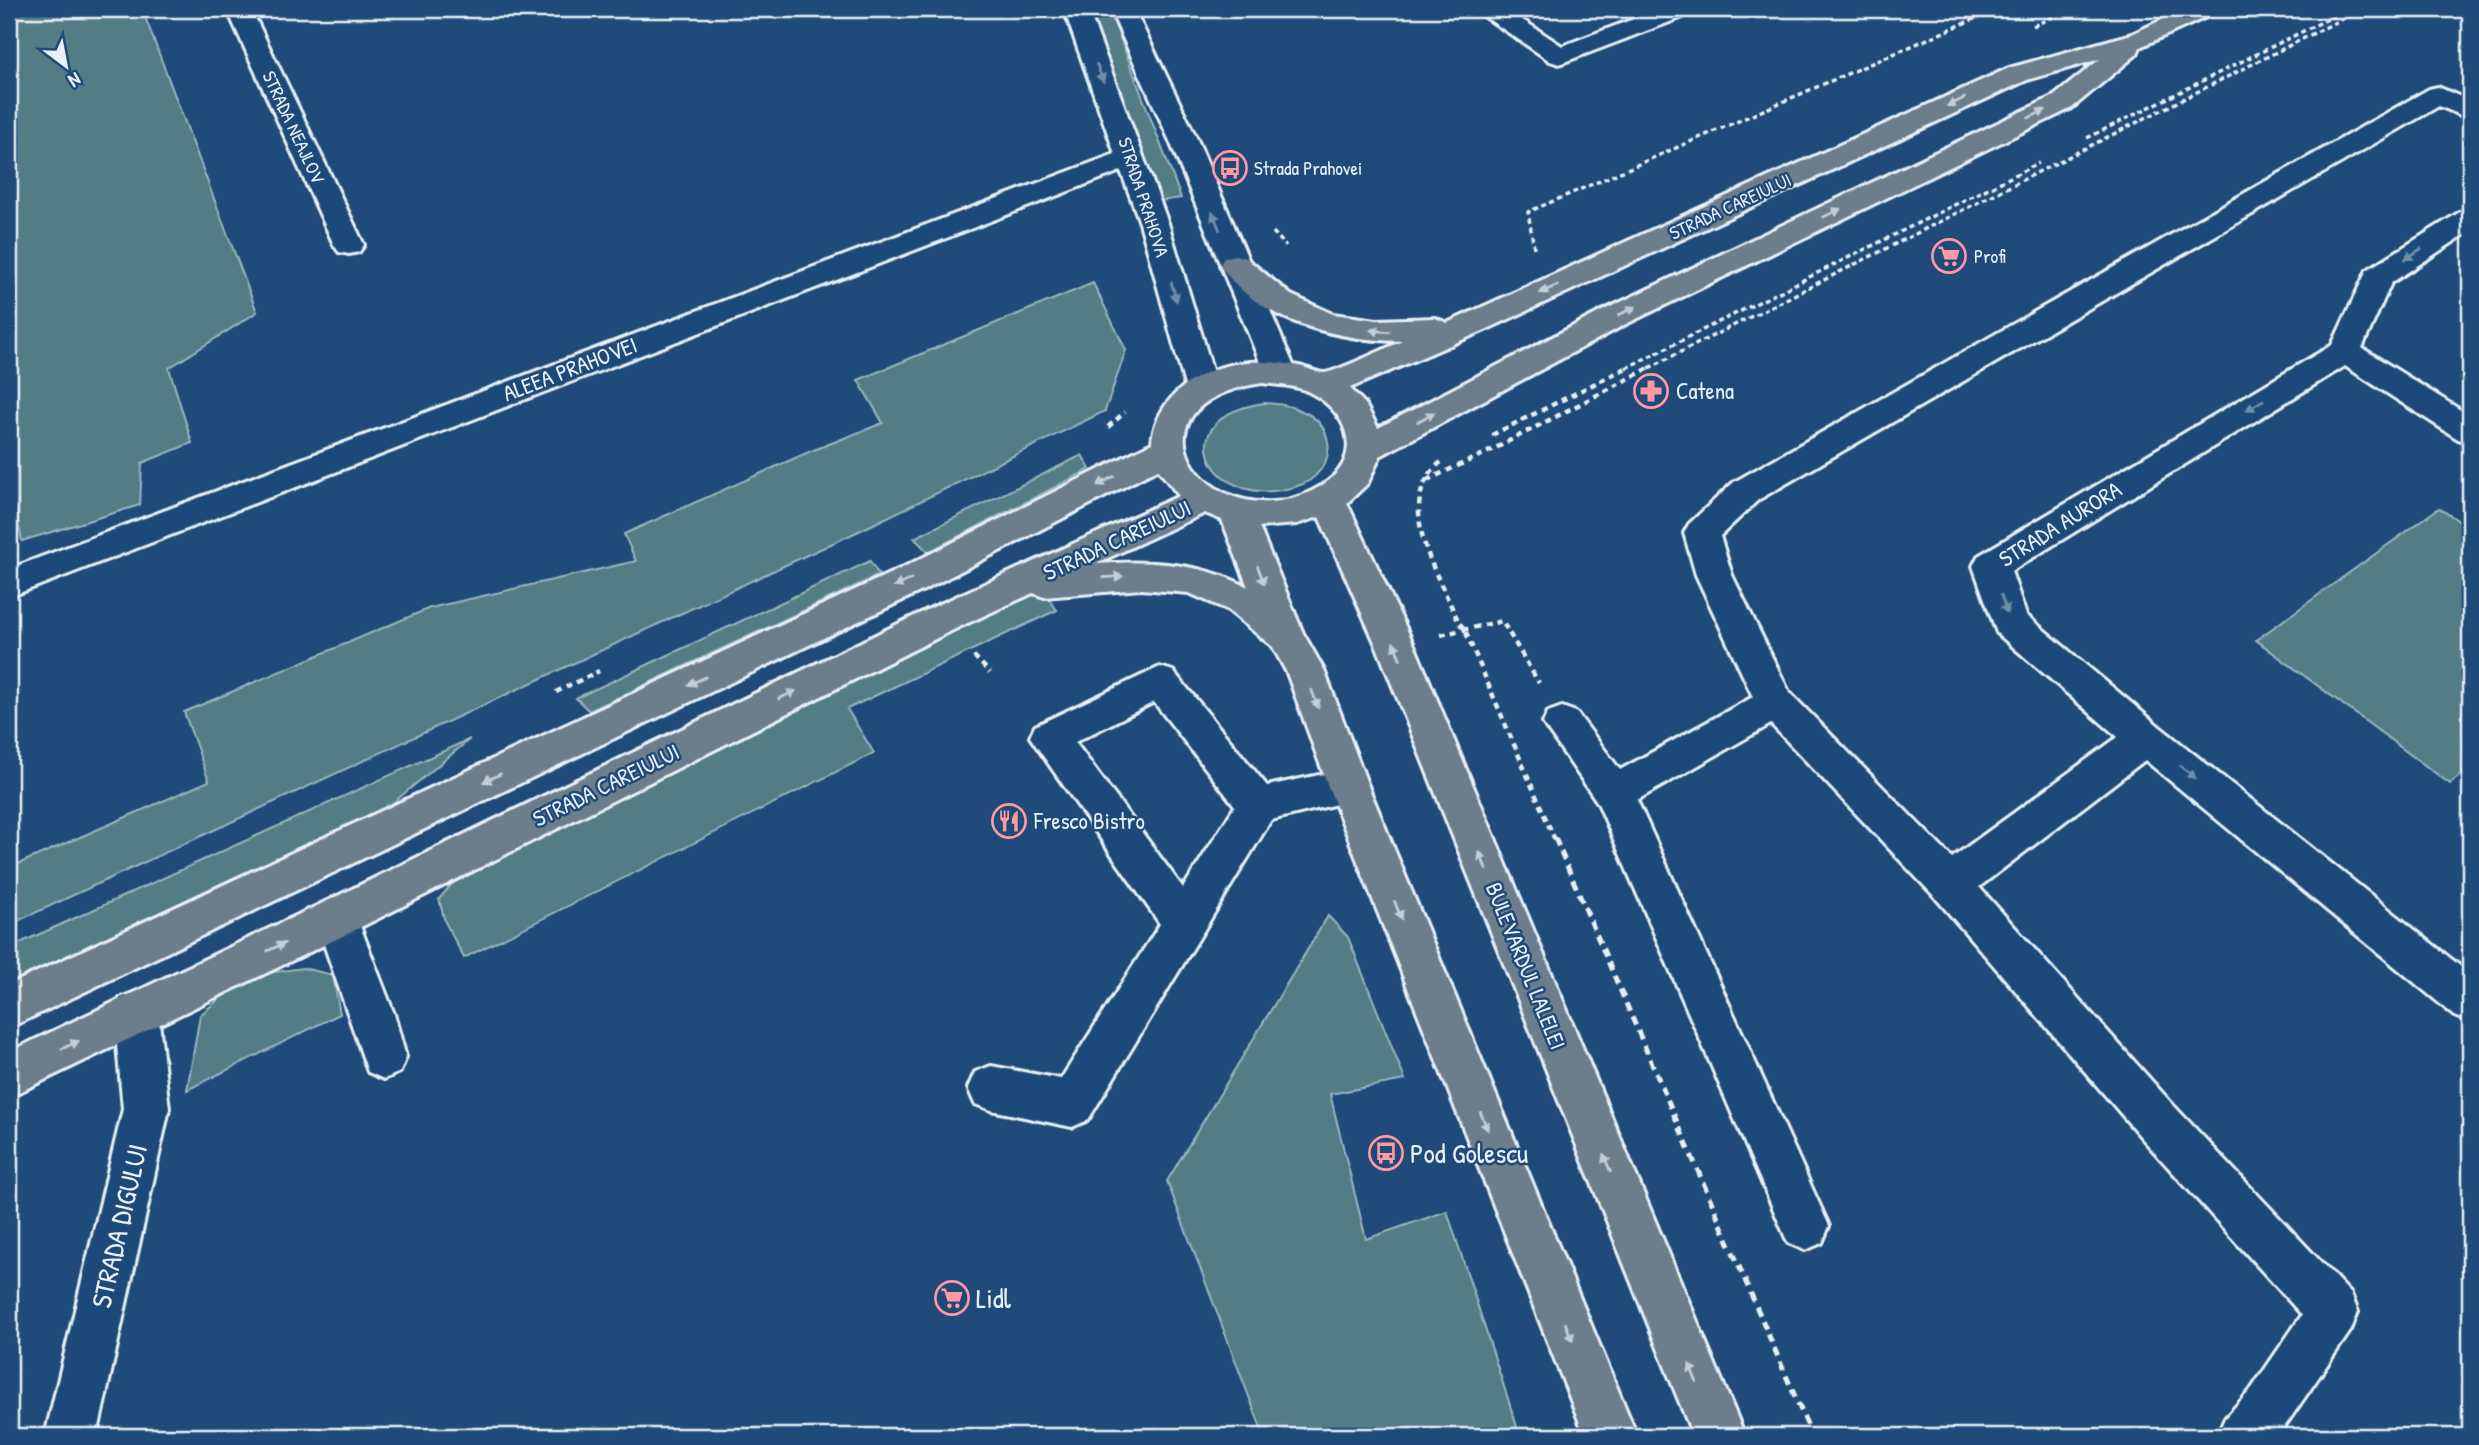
<svg xmlns="http://www.w3.org/2000/svg" width="2479" height="1445" font-family="'Patrick Hand',sans-serif">
	<style>
		.green { fill: #527c84; stroke: #9db6be; stroke-width: 2 }
		.lines { fill: none; stroke-linecap: round; stroke-linejoin: round }
		.minor-casing { stroke: #e8f1f8; stroke-width: 6 }
		.major-casing { stroke: #e8f1f8; stroke-width: 6 }
		.path-far2 { stroke: #e8f1f8; stroke-width: 3.5; stroke-dasharray: 5 3.5; stroke-linecap: butt }
		.path-far1 { stroke: #e8f1f8; stroke-width: 4.5; stroke-dasharray: 6 5; stroke-linecap: butt }
		.path { stroke: #e8f1f8; stroke-width: 5; stroke-dasharray: 9 6; stroke-linecap: butt }
		.minor { fill: #1f4a7a; fill-rule: evenodd }
		.major { fill: #6c7d8b; fill-rule: evenodd }
		.oneway { fill: #6f8dac }
		.oneway2 { fill: #c3ced7 }
		.labels { text-anchor: middle; stroke-width: 5; stroke-linejoin: round; paint-order: stroke }
		.far-street-label { font-size: 19px; fill: #e8f1f8; stroke: #1f4a7a }
		.far-poi-label { font-size: 19px; fill: #e8f1f8; stroke: #1f4a7a; text-anchor: start }
		.street-label { font-size: 23px; fill: #e8f1f8; stroke: #1f4a7a }
		.poi-label { font-size: 23px; fill: #e8f1f8; stroke: #1f4a7a; text-anchor: start }
		.near-poi-label { font-size: 28px; fill: #e8f1f8; stroke: #1f4a7a; text-anchor: start }
		.near-street-label { font-size: 28px; fill: #e8f1f8; stroke: #1f4a7a }
	</style>
	<rect width="100%" height="100%" fill="#1f4a7a"/>
	<filter id="ink" filterUnits="userSpaceOnUse"><feTurbulence type="fractalNoise" baseFrequency=".0143" numOctaves="2"/><feDisplacementMap in="SourceGraphic" scale="14" xChannelSelector="R" yChannelSelector="G"/><feConvolveMatrix kernelMatrix="1 2 1 2 8 2 1 2 1" color-interpolation-filters="sRGB"/></filter>
	<g filter="url(#ink)">
		<g class="green">
			<path d="M9,9H142L257,312L169,368L192,443L142,463L140,505L22,541L9,478Z"/>
			<path d="M1082,9H1109L1181,198L1161,201Z"/>
			<path d="M1093,283L1126,350L1105,411L859,531L9,925V868L209,781L184,712L430,608L636,561L624,534L811,451L883,423L858,380Z"/>
			<path d="M1265,403C1278,404 1290,405 1302,411C1330,423 1338,454 1315,476C1308,483 1297,487 1286,489C1209,507 1165,416 1265,403Z"/>
			<path d="M1082,455L1090,469L928,552L914,538Z"/>
			<path d="M2439,508L2470,528V767L2450,784L2256,640Z"/>
			<path d="M870,561L879,575L589,711L576,698Z"/>
			<path d="M1041,588L1057,610L847,709L874,753L464,958L445,922L439,899L463,871Z"/>
			<path d="M470,739L377,816L9,988V948Z"/>
			<path d="M1328,916L1348,937L1405,1080L1330,1094L1366,1239L1447,1211L1520,1436H1264L1167,1181Z"/>
			<path d="M303,968L333,975L340,1014L187,1090L200,1015L247,976Z"/>
		</g>
		<g class="lines">
			<g class="minor-casing">
				<g id="minor">
					<path d="M227,9H251L364,245L359,252L349,254L339,252L334,245Z"/>
					<path d="M1064,9H1088L1168,223L1218,389L1213,397L1202,400L1191,397L1186,389L1140,223L1121,171L9,597V569L1115,154Z"/>
					<path d="M1110,9H1134L1197,139L1297,374L1292,382L1281,385L1270,382L1265,374L1169,139Z"/>
					<path d="M1478,9H1506L1562,46L1660,9H1694L1691,14L1559,64L1550,61L1481,14Z"/>
					<path d="M2438,87L2470,101V119L2439,106L1758,500L1720,536L1732,575L1789,692L1952,858L2118,737L1997,633L1973,566L1978,556L2332,345L2367,270L2460,212L2470,209V231L2391,283L2362,348L2470,416V443L2458,439L2345,366L2011,571L2026,615L2160,727L2470,974V1022L2455,1016L2145,760L1979,887L2173,1105L2351,1294L2358,1312L2351,1330L2278,1436H2217L2225,1418L2250,1391L2302,1315L2141,1137L1935,897L1771,724L1637,800L1829,1226L1822,1243L1805,1250L1788,1243L1598,803L1543,723L1548,712L1562,707L1576,712L1620,770L1753,697L1696,575L1684,533L1689,524L1734,482L2429,89Z"/>
					<path d="M1160,667L1173,671L1267,786L1348,769L1362,774L1368,786L1362,798L1271,820L1088,1120L1072,1127L991,1110L975,1104L968,1088L975,1072L991,1066L1061,1079L1160,924L1030,737L1035,726ZM1154,702L1235,806L1183,888L1075,742Z"/>
					<path d="M336,899L351,904L357,918L394,1014L406,1057L400,1072L384,1079L368,1072L315,918L321,904Z"/>
					<path d="M136,992L152,998L158,1013L169,1109L97,1436H45L123,1109L114,1013L120,998Z"/>
				</g>
			</g>
			<g class="major-casing">
				<path id="major" d="M2185,9H2216L2213,14L2140,47L2137,54L2072,108L1624,325L1380,456L1368,483L1347,503L1415,647L1745,1436H1693L1377,647L1319,517L1297,524L1259,527L1303,633L1324,670L1368,786L1637,1436H1585L1328,786L1287,673L1273,647L1228,610L1189,593L1141,589L1044,597L1033,593L957,628L351,932L9,1097V1052L321,904L931,608L1179,496L1158,469L928,588L9,1028V985L902,568L1152,443C1156,389 1216,358 1266,362C1279,363 1291,364 1303,367C1309,369 1318,373 1324,373C1334,373 1390,346 1403,341C1340,341 1257,322 1220,265L1224,258L1235,255L1246,258L1291,295L1333,314L1377,320L1435,318L1447,323L2009,68L2132,34ZM2100,59L2054,96L1602,311L1378,428L1365,404L1350,388L1483,331L2027,80ZM1262,383C1279,385 1298,385 1313,394C1352,416 1363,461 1321,486C1214,550 1108,405 1262,383ZM1205,513L1222,520L1248,587C1199,562 1149,560 1095,564Z"/>
			</g>
			<g class="path-far2">
				<path d="M2033,26L2070,9"/>
				<path d="M2087,138L2348,9"/>
				<path d="M1273,232L1286,246"/>
				<path d="M1534,248L1528,212L1997,9"/>
				<path d="M1626,368L2039,163"/>
				<path d="M1649,368L2362,9"/>
			</g>
			<g class="path-far1">
				<path d="M1108,427L1125,412"/>
				<path d="M1492,435L1630,366"/>
				<path d="M1441,462C1391,505 1439,576 1459,623L1464,628L1555,840"/>
				<path d="M1427,480L1488,452L1653,366"/>
				<path d="M1441,635L1502,621L1539,683"/>
				<path d="M974,656L990,673"/>
				<path d="M556,692L599,671"/>
			</g>
			<path class="path" d="M1555,838L1812,1436"/>
			<use href="#minor" class="minor"/>
			<use href="#major" class="major"/>
		</g>
		<defs><path id="oneway-solid" d="M-6-.8H1V-3.2L6.5 0L1 3.2V.8H-6Z" transform="scale(1.75)"/></defs>
		<g class="oneway">
			<use href="#oneway-solid" transform="translate(1100 73) rotate(69)"/>
			<use href="#oneway-solid" transform="translate(1216 221) rotate(-113)"/>
			<use href="#oneway-solid" transform="translate(2413 254) rotate(147)"/>
			<use href="#oneway-solid" transform="translate(1174 292) rotate(74)"/>
			<use href="#oneway-solid" transform="translate(2255 405) rotate(149)"/>
			<use href="#oneway-solid" transform="translate(2004 604) rotate(71)"/>
			<use href="#oneway-solid" transform="translate(2188 772) rotate(39)"/>
		</g>
		<g class="oneway2">
			<use href="#oneway-solid" transform="translate(1956 102) rotate(155)"/>
			<use href="#oneway-solid" transform="translate(2037 114) rotate(-26)"/>
			<use href="#oneway-solid" transform="translate(1832 213) rotate(-26)"/>
			<use href="#oneway-solid" transform="translate(1549 289) rotate(156)"/>
			<use href="#oneway-solid" transform="translate(1627 311) rotate(-26)"/>
			<use href="#oneway-solid" transform="translate(1380 331) rotate(-176)"/>
			<use href="#oneway-solid" transform="translate(1426 417) rotate(-28)"/>
			<use href="#oneway-solid" transform="translate(1106 481) rotate(152)"/>
			<use href="#oneway-solid" transform="translate(1261 575) rotate(69)"/>
			<use href="#oneway-solid" transform="translate(1113 577) rotate(-4)"/>
			<use href="#oneway-solid" transform="translate(903 583) rotate(155)"/>
			<use href="#oneway-solid" transform="translate(1397 651) rotate(-113)"/>
			<use href="#oneway-solid" transform="translate(697 681) rotate(155)"/>
			<use href="#oneway-solid" transform="translate(787 695) rotate(-26)"/>
			<use href="#oneway-solid" transform="translate(1315 699) rotate(70)"/>
			<use href="#oneway-solid" transform="translate(492 778) rotate(155)"/>
			<use href="#oneway-solid" transform="translate(1483 861) rotate(-112)"/>
			<use href="#oneway-solid" transform="translate(1398 910) rotate(68)"/>
			<use href="#oneway-solid" transform="translate(276 947) rotate(-25)"/>
			<use href="#oneway-solid" transform="translate(70 1045) rotate(-26)"/>
			<use href="#oneway-solid" transform="translate(1484 1121) rotate(68)"/>
			<use href="#oneway-solid" transform="translate(1607 1163) rotate(-112)"/>
			<use href="#oneway-solid" transform="translate(1569 1332) rotate(68)"/>
			<use href="#oneway-solid" transform="translate(1693 1373) rotate(-112)"/>
		</g>
	</g>
	<defs>
		<g id="bus-ring" transform="scale(1.75)"><circle r="9.5" fill="#1f4a7a" stroke="#ff9aa2" stroke-width="1.5"/><path d="M-5-6H5V4H4V6H2V4H-2V6H-4V4H-5ZM-3.5-4V0h7V-4ZM-3.5 1.2v1.5H-2V1.2ZM2 1.2v1.5H3.5V1.2Z" fill="#ff9aa2"/></g>
		<g id="supermarket-ring" transform="scale(1.75)"><circle r="9.5" fill="#1f4a7a" stroke="#ff9aa2" stroke-width="1.5"/><path d="M-6-5.5h2.5l.6 2H6L4.5 2H-2.5L-4.4-4H-6ZM-1.5 3.2a1.3 1.3 0 1 0 .1 0ZM3 3.2a1.3 1.3 0 1 0 .1 0Z" fill="#ff9aa2"/></g>
		<g id="pharmacy-ring" transform="scale(1.75)"><circle r="9.5" fill="#1f4a7a" stroke="#ff9aa2" stroke-width="1.5"/><path d="M-2-6h4v4h4v4h-4v4h-4v-4h-4v-4h4Z" fill="#ff9aa2"/></g>
		<g id="restaurant-ring" transform="scale(1.75)"><circle r="9.5" fill="#1f4a7a" stroke="#ff9aa2" stroke-width="1.5"/><path d="M-5-6h1v4h1v-4h1v4h1v-4h1v5L-1.5 .5V6h-2V.5L-5-1ZM5-6V6H3V1.5H1.5Q1.5-4 5-6Z" fill="#ff9aa2"/></g>
	</defs>
	<g fill-rule="evenodd">
		<use href="#bus-ring" x="1230" y="168"/>
		<use href="#supermarket-ring" x="1949" y="256"/>
		<use href="#pharmacy-ring" x="1651" y="391"/>
		<use href="#restaurant-ring" x="1009" y="821"/>
		<use href="#bus-ring" x="1386" y="1153"/>
		<use href="#supermarket-ring" x="952" y="1298"/>
	</g>
	<g class="labels">
		<g class="far-street-label">
			<text transform="translate(294 127) rotate(65)" y="7">STRADA NEAJLOV</text>
			<text transform="translate(1144 197) rotate(72)" y="7">STRADA PRAHOVA</text>
			<text transform="translate(1730 206) rotate(-25)" y="7">STRADA CAREIULUI</text>
		</g>
		<g class="far-poi-label">
			<text x="1254" y="175">Strada Prahovei</text>
			<text x="1974" y="263">Profi</text>
		</g>
		<g class="street-label">
			<text transform="translate(570 369) rotate(-21)" y="8">ALEEA PRAHOVEI</text>
			<text transform="translate(2060 524) rotate(-32)" y="8">STRADA AURORA</text>
			<text transform="translate(1117 540) rotate(-25)" y="8">STRADA CAREIULUI</text>
			<text transform="translate(606 785) rotate(-26)" y="8">STRADA CAREIULUI</text>
			<text transform="translate(1526 966) rotate(68)" y="8">BULEVARDUL LALELEI</text>
		</g>
		<g class="poi-label">
			<text x="1676" y="399">Catena</text>
			<text x="1034" y="829">Fresco Bistro</text>
		</g>
		<g class="near-poi-label">
			<text x="1410" y="1163">Pod Golescu</text>
			<text x="976" y="1308">Lidl</text>
		</g>
		<g class="near-street-label">
			<text transform="translate(119 1226) rotate(-77)" y="10">STRADA DIGULUI</text>
		</g>
	</g>
	<rect width="2479" height="1445" fill="none" stroke="#1f4a7a" stroke-width="35"/>
	<rect x="18" y="18" width="2444" height="1410" fill="none" stroke="#e8f1f8" stroke-width="2.5" filter="url(#ink)"/>
	<g transform="translate(66 66) rotate(148)" stroke="#1f4a7a" stroke-width="5" paint-order="stroke">
	<path d="M0-5L12 26L0 18L-12 26Z" fill="#e8f1f8"/>
	<text y="-10" font-size="19" font-weight="bold" text-anchor="middle" fill="#e8f1f8">N</text>
	</g>
</svg>
